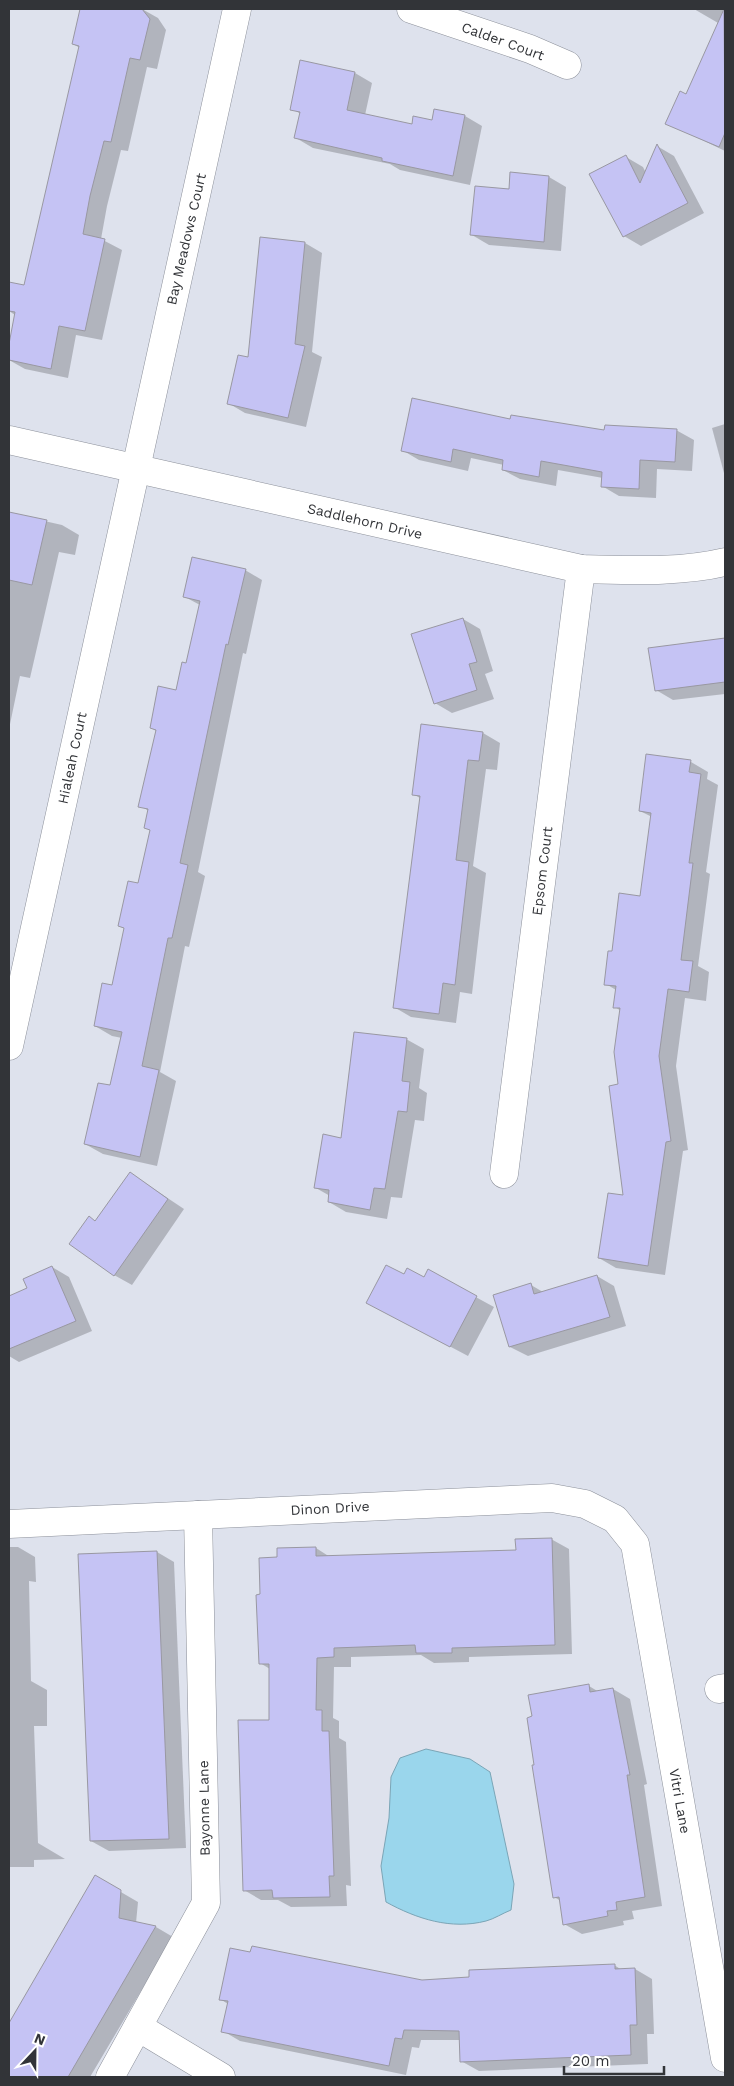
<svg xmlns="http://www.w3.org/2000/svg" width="734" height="2086" font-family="'Work Sans',sans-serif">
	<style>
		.water { fill: #9ad6ec; stroke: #7ba5b6 }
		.shadow { fill: #0003 }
		.building { fill: #c5c3f4; stroke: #9998a2 }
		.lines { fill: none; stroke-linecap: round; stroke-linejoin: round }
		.minor-casing { stroke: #8c909a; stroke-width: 29 }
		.minor { stroke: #fff; stroke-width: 28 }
		.labels { text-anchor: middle; stroke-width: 4; stroke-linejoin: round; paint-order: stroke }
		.street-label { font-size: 14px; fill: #323438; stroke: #fff }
	</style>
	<rect width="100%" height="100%" fill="#dee2ed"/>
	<path class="water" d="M426,1749L470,1759L490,1772L514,1884L511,1910C503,1913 494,1919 486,1921C451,1930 417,1919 386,1902L381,1866L389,1818L391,1777L400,1758Z"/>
	<g class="shadow">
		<path d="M81,9H142L158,18L166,30L157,69L147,67L128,151L121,150L107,206L101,239L122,250L102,340L76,335L68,378L25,369L9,360L15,315L9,311V292L10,284L25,286L80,48L73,44Z"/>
		<path d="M694,9H725V27Z"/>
		<path d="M710,42L725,49V151L667,123L686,95Z"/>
		<path d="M301,62L355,73L372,83L365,115L413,125L465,116L482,126L470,185L400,170L390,164L313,148L296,138L301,114L292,109Z"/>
		<path d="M657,146L674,156L704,213L641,246L624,236L626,157L643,167L646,173Z"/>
		<path d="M549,177L566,187L561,251L489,245L472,235L510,190Z"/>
		<path d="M262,238L305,243L322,253L312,352L322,357L306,427L245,413L228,403L249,358Z"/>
		<path d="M511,420L606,432L676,430L694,440L692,471L657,469L656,498L619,496L602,486L603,478L558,470L556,486L520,479L503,470L504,465L471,458L468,471L419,460L402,450Z"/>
		<path d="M725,424V477L712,428Z"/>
		<path d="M9,513L62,525L79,535L75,555L59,552L30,678L20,676L9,729Z"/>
		<path d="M245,570L262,580L246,654L243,653L198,872L205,876L189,947L185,946L160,1072L176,1081L157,1166L103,1154L85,1144L111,1086L122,1038L112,1036L95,1026L113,987L125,929L119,926L139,885L151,831L146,828L149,811L140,806L156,731L151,728L177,691L187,664L200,605L185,597Z"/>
		<path d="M463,619L480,629L493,671L485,674L494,699L452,713L435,703Z"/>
		<path d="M725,639V694L673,700L656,690L650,649Z"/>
		<path d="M483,733L500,743L497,770L486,769L473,866L486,873L472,994L460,992L456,1023L411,1017L394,1007L421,799L414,794Z"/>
		<path d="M691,762L708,772L707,779L718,785L706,872L710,874L698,966L709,972L706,1001L685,998L676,1066L688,1150L683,1151L665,1275L616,1268L599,1258L625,1196L620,1085L621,1011L615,1007L616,990L606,984L613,953L642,897L652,817L640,811Z"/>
		<path d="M406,1039L424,1049L419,1088L427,1093L424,1121L415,1120L402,1198L391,1197L387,1219L346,1212L329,1202L330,1196L316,1188L343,1139Z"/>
		<path d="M130,1173L184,1209L132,1285L114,1275L89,1217L96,1222Z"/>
		<path d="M52,1267L69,1277L92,1331L19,1362L9,1356V1297L28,1289Z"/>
		<path d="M428,1271L494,1307L468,1356L385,1312L405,1276L424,1279Z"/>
		<path d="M597,1276L614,1286L626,1326L528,1356L510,1347L531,1285L543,1292Z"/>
		<path d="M551,1539L569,1549L572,1654L469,1657V1662L434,1663L421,1655L351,1657V1667H334L333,1718L339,1721V1738L346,1742L351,1886L346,1885L347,1906L291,1907L278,1900H261L244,1890L239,1722L271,1721L270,1669L260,1663L261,1595L278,1558L316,1548L330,1557L517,1552Z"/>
		<path d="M9,1547H18L35,1557L36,1582L29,1581L31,1681L47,1690V1726H34L38,1843L65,1859L34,1860V1867H9Z"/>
		<path d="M157,1552L174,1562L186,1848L109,1851L91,1841Z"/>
		<path d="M589,1686L599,1692L613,1689L630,1699L647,1784L644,1785L662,1906L632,1911L634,1919L623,1921L624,1925L582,1934L564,1924L561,1901L554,1897Z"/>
		<path d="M95,1877L138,1902L136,1923L156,1927L173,1937L90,2077H9V2025Z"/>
		<path d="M614,1965L622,1970L635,1969L652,1979L654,2034H647L648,2064L479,2071L461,2061L460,2040H421L419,2048L412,2047L406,2075L240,2041L223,2031L228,2004L220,1999Z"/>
	</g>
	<g class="building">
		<path d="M80,9H142L150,19L140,60L130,58L111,142L104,141L90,196L83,234L105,239L85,331L59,326L51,369L9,360V344L15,312L9,311V282L24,285L79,46L72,44Z"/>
		<path d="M724,9L725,133L719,147L665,124L680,91L686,94Z"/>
		<path d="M300,60L355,72L347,110L412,124L413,116L432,120L434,109L465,115L453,176L382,161V158L294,138L300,112L290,110Z"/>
		<path d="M657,144L688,203L623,237L589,174L626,155L640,183Z"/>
		<path d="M510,172L549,176L544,242L470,235L475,186L509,189Z"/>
		<path d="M260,237L305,242L295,344L305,346L288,418L227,404L238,355L248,357Z"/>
		<path d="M412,398L510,419L511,415L604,430L605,425L677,429L675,462L640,460L639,489L601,487L602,472L541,461L539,477L502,470L503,460L453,449L451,462L401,451Z"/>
		<path d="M9,512L47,520L32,585L9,580Z"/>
		<path d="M192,557L246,569L228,645L226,644L180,863L188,865L172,938H168L142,1066L159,1070L140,1157L84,1144L98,1083L110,1085L122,1032L94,1026L102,983L112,985L124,928L118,926L128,881L138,883L150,830L144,828L148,809L138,807L156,730L150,728L158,686L176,690L182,662L186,663L200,601L183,597Z"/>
		<path d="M463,618L477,662L469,664L477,690L434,704L411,634Z"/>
		<path d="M725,638V682L655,691L648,648Z"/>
		<path d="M421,724L483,732L479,761L468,760L456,860L469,862L455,985L443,983L439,1014L393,1008L420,796L412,795Z"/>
		<path d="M646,754L691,760L689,772L701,774L689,863H693L681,960L693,961L689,992L668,989L659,1056L671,1141L666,1142L648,1266L598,1258L608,1193L623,1195L609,1086L618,1084L614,1052L620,1008H613L616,986L604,985L608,951H612L619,893L640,896L651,813L639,811Z"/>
		<path d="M354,1032L407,1038L402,1081L410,1082L407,1112L398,1111L385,1189L374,1188L370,1210L328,1202L329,1190L314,1188L323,1134L341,1138Z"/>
		<path d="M130,1172L168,1199L114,1276L69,1244L89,1216L95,1221Z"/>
		<path d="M386,1265L404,1274L407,1268L424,1277L428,1269L477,1296L450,1347L366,1303Z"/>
		<path d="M52,1266L76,1321L9,1349V1296L27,1288L23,1279Z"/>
		<path d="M597,1275L610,1317L509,1347L493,1295L531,1283L534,1294Z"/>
		<path d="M552,1538L555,1645L452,1648V1653H416L415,1645L334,1648V1657L317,1658L316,1710H322V1731H329L334,1876H329L330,1897L273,1898L272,1890L243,1891L238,1720H269V1664H259L256,1595L260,1594L259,1558L277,1557V1548L316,1547V1556L516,1550L515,1539Z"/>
		<path d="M157,1551L169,1839L90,1841L78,1554Z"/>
		<path d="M589,1684L590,1692L613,1688L630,1775H627L645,1897L616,1902L617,1910L607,1911L608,1916L563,1925L559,1897L553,1898L532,1765H534L527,1718L532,1716L528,1695Z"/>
		<path d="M95,1875L121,1890L119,1918L156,1926L68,2077H9V2023Z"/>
		<path d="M252,1946L422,1980L469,1977V1970L615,1964V1969L635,1968L637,2025H630L631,2055L460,2062L459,2031L404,2030L402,2039L395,2038L389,2066L221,2032L228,2001L219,2000L230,1948L250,1952Z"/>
	</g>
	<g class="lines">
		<g class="minor-casing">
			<g id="minor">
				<path d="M411,9L530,49L567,65"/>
				<path d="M9,440L581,569C629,570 679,573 725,562"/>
				<path d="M9,1046L237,9"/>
				<path d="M504,1174L581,569"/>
				<path d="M9,1524L552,1498L585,1504L615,1519L635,1544L725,2058"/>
				<path d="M719,1689L725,1688"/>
				<path d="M138,2027L221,2077"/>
				<path d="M110,2077L206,1903L198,1515"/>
			</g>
		</g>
		<use href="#minor" class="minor"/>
	</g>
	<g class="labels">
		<g class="street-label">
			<text transform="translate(503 41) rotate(20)" y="5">Calder Court</text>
			<text transform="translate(186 239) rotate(-77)" y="5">Bay Meadows Court</text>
			<text transform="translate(365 521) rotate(13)" y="5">Saddlehorn Drive</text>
			<text transform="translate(72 758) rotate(-78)" y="5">Hialeah Court</text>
			<text transform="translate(542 871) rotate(-83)" y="5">Epsom Court</text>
			<text transform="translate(330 1508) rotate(-3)" y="5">Dinon Drive</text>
			<text transform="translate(680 1801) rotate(80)" y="5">Vitri Lane</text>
			<text transform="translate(204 1808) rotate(-91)" y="5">Bayonne Lane</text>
		</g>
	</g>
	<rect width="734" height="2086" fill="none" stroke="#323438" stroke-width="20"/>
	<g transform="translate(35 2051) rotate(22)" stroke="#ffffff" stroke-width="4" paint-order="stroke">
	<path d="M0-4L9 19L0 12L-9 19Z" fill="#323438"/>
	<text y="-8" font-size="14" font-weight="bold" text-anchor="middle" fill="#323438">N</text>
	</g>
	<path d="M564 2066v8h100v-8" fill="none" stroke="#323438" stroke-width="2.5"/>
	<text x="572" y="2066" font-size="15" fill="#323438" stroke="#ffffff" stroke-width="4" paint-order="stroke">20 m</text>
</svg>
